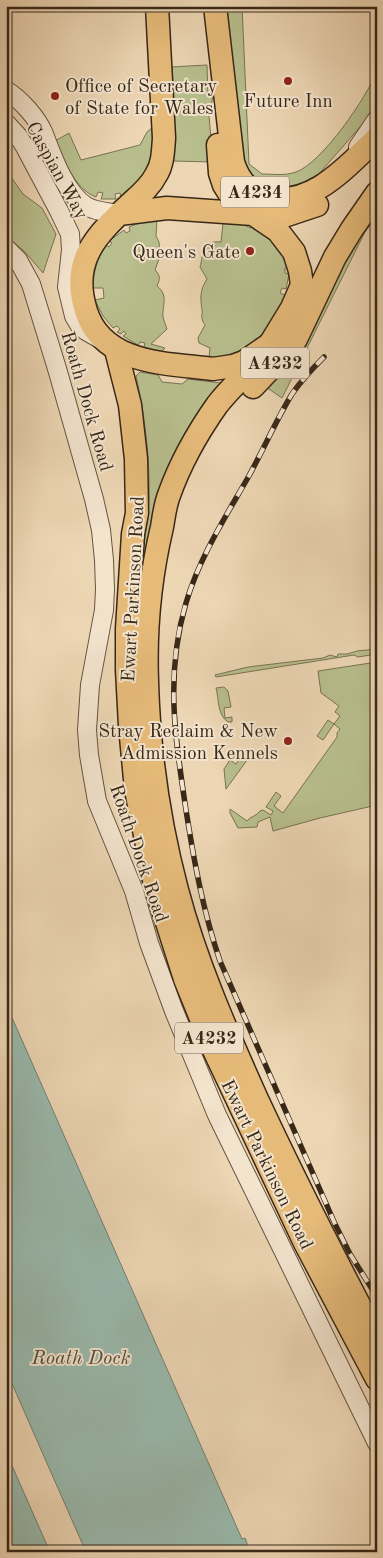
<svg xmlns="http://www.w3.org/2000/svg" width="383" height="1558" font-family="'Old Standard TT',serif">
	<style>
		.green { fill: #b8be8d; stroke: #787352 }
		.water { fill: #99b9ad; stroke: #727f71 }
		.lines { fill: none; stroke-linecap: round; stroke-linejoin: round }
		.minor-casing { stroke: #65543f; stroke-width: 20 }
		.major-casing { stroke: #382818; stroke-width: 25 }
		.minor { stroke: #f3e4ce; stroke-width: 18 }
		.major { stroke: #e6bb7a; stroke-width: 22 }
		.rail-casing { stroke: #382818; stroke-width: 5.5 }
		.rail { stroke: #f3e4ce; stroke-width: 4; stroke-dasharray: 11; stroke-linecap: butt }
		.poi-dot { fill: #8f2418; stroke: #f3e4ce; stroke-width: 2 }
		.labels { text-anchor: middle; stroke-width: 4; stroke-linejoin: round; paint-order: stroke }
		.shield { fill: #f3e4ce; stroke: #70604f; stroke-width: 1 }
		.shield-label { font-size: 18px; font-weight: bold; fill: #382818 }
		.poi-label { font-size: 19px; fill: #382818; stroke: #f3e4ce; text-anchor: end }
		.street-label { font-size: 19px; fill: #382818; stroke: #f3e4ce }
		.water-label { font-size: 20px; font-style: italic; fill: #504c3d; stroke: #f3e4ce }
	</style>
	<rect width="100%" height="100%" fill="#edd6b4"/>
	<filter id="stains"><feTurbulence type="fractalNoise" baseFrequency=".004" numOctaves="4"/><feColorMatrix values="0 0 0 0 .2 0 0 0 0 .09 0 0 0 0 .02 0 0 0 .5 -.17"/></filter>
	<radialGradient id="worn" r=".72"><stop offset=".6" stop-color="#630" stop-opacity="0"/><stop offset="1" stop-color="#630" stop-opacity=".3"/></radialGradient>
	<g class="green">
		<path d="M226,6H242L249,164L262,174C273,174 285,176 296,172C322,163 367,97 377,71V101L367,119L317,176L299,187L280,191L262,188L244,169Z"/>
		<path d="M207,65L208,96H213L209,116L213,162L173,161L175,145L171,67Z"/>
		<path d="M152,128L154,152L143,179L121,198L120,193L115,194L116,199H101L103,193L98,192L96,197C74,189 65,160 55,141L69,133L81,160L140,145L147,132Z"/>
		<path d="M6,170L23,194L42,208L56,234L43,273L24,251L6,236Z"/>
		<path d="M377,204V216L365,232L282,398L266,387Z"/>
		<path d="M157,218L156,236L159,242L160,256L155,270C161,276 160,279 157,286C169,295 162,306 163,317C164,321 166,326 167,329L151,344L165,348L161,352L144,347L145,343L140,342L138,345L123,336L126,334L124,331L121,334L117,332L120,329L117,326L113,328L103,316L95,300L104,298L103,288H93C93,272 97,259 106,245L109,247L112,243L109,241L124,230L126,233L130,231L129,227L144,221Z"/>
		<path d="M227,220L246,223V226L251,228L252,224L281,245L289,268H285V273L289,274L286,289L282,288L280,293L285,295C268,333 253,354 209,358L210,348L199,343L198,338L205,325C204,323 202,321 202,318C201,315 203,313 202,310C200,297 200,290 207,279L200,267C204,253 201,240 221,242L223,223L226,224Z"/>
		<path d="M140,372L158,375L162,382L182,384L188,379L221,383L222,385L143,568L140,567C144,545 148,522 149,499C150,458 145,416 136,376Z"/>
		<path d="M377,649V654L358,657L354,655L216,677L215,675L248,667L323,658L330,655L337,657L338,654H347L357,651Z"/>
		<path d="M377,662V805L320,818L273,831L270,817L258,822L257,827L238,828L230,813V809L247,821C251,816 257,816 260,811L263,810L271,815L273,811L266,807L276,792L281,796L274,806L283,813L337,737V733L340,729L334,724L323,740L317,736L328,720L334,724L340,716L335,712L339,706L321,693L318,671Z"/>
		<path d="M224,687L228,691L231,707L224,708L225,718L232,717V722H228C217,715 219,698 216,688Z"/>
		<path d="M248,748L253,752L226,789L224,769L230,760L236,764Z"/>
	</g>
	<g class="water">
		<path d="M6,1004L242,1539L245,1538L247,1543L246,1550L242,1552H86L6,1370Z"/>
		<path d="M6,1452L50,1552H6Z"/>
	</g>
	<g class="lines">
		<g class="minor-casing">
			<g id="minor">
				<path d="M6,90C21,100 37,117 44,134C52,155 65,193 86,206C96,212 108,212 119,214"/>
				<path d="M6,123L18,136L25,147L59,211L70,234L71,250L67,287L74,316L80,326L86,331L100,339"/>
				<path d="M358,147L377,119"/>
				<path d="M6,248L18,260L31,284L58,372L94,499L101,530L104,560L105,589L104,610L90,685L87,730L89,755L97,801L134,891L149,943L174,1011L217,1115L377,1443"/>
			</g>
		</g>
		<g class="major-casing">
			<g id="major">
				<path d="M215,6L233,162C238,179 248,192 266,197C311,209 347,166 377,138"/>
				<path d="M218,145L220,173L224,185L229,193L253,214L287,215L317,205"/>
				<path d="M119,214L167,208L253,214L278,231L294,252L300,271L302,285L292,308L270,344L244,362L233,366L213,369C167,363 103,365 86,311C70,261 96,235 131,203C140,195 150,187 156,175C163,164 163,151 164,138L157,6"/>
				<path d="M270,344C264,352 257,361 250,369C239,381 227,392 217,405C198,432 180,464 169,495C165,505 164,516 162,527C150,578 145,629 147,682C149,753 159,822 177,890C196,962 226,1030 256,1097C294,1179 335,1259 377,1339"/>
				<path d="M116,350L130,405L136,459L137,513L133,534L127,629V670L130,726L136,790L155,885L185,979L213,1048L305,1243L377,1379"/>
				<path d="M253,387L285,353L296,339L335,257L352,229L377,193"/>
			</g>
		</g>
		<use href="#minor" class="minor"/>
		<use href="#major" class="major"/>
		<g class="rail-casing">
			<path id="rail" d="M324,357C313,368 301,381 292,394C275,422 262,453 246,481C223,521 199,559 186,603C165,675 175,737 186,810C194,861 203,911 220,961L335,1224L350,1254L377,1297"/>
		</g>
		<use href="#rail" class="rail"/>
	</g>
	<g class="poi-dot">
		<circle cx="288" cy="81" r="5"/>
		<circle cx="55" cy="96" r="5"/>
		<circle cx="250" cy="251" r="5"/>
		<circle cx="288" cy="741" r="5"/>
	</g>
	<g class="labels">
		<g class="shield">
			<rect x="221" y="176.5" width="68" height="31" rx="4"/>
			<rect x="241" y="347.5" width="68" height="31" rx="4"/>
			<rect x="175" y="1022.5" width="68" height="31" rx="4"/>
		</g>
		<g class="shield-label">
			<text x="255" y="198">A4234</text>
			<text x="275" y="369">A4232</text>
			<text x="209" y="1044">A4232</text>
		</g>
		<g class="poi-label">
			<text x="65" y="92" text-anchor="start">Office of Secretary<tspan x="65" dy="22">of State for Wales</tspan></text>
			<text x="288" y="107" text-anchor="middle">Future Inn</text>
			<text x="240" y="258">Queen's Gate</text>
			<text x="278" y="737">Stray Reclaim &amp; New<tspan x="278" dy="22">Admission Kennels</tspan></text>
		</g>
		<g class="street-label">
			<text transform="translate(58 170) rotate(61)" y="7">Caspian Way</text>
			<text transform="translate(88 401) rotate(74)" y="7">Roath Dock Road</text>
			<text transform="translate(132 589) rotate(-87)" y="7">Ewart Parkinson Road</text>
			<text transform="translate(140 853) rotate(71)" y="7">Roath Dock Road</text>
			<text transform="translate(268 1164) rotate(64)" y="7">Ewart Parkinson Road</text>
		</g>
		<g class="water-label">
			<text x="81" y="1364">Roath Dock</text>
		</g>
	</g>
	<rect width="383" height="1558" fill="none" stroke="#edd6b4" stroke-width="25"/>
	<rect x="8" y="8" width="368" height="1543" fill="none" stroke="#382818" stroke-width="2.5"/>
	<rect x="12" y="12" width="358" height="1533" fill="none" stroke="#382818"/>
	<rect width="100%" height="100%" filter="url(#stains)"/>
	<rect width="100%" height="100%" fill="url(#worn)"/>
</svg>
